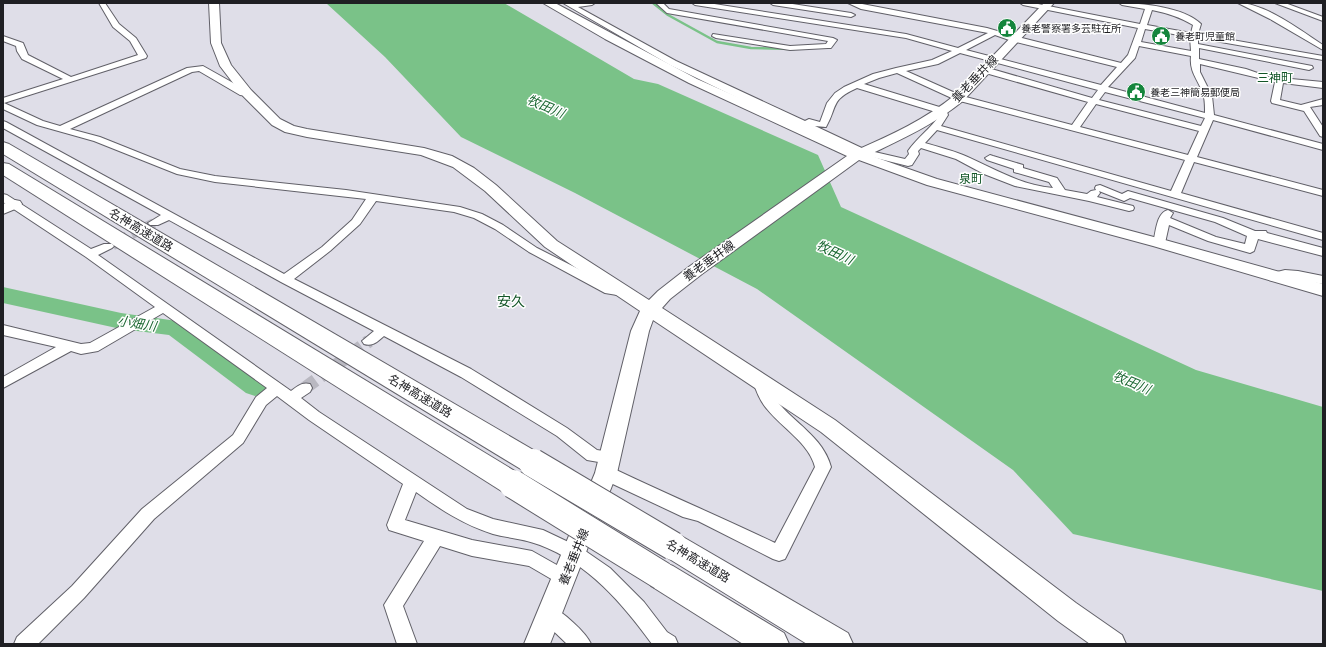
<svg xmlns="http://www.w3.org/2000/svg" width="1326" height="647" font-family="Lato,'Noto Sans JP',sans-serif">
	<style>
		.water { fill: #7ac288 }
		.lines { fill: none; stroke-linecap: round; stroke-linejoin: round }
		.stream { stroke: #7ac288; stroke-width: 2.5 }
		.river { fill: #7ac288; fill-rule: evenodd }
		.street-tunnel-far1 { stroke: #b9b8c1; stroke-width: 10; stroke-dasharray: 10 5; stroke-linecap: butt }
		.street-tunnel { stroke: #b9b8c1; stroke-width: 13; stroke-dasharray: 13 6; stroke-linecap: butt }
		.street-casing { stroke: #616068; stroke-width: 2 }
		.secondary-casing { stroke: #616068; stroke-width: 2 }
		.highway-casing { stroke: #616068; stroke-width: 2 }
		.street { fill: #fff; fill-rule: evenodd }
		.secondary { fill: #fff; fill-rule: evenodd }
		.highway { fill: #fff; fill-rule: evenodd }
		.highway-bridge-casing { stroke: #616068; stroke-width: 30; stroke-linecap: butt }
		.highway-bridge { stroke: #fff; stroke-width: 28 }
		.labels { text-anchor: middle; stroke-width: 3; stroke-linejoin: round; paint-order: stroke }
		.far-poi-label { font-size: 10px; fill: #1f1f23; stroke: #fff; text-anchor: start }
		.far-quarter-label { font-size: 12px; fill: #135628; stroke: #fff }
		.street-label { font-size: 12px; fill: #1f1f23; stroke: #fff }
		.water-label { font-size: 13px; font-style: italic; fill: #1a6731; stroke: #fff }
		.quarter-label { font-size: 14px; fill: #135628; stroke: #fff }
	</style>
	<rect width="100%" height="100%" fill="#dfdee8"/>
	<path class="water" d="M326,3H504L634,79L658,84L818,155L841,207L1196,370L1323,407V591L1073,534L1013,470L757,289L575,193L461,137L385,57Z"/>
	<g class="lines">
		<path class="stream" d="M653,3L668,15L717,42L751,48L794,49"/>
		<path class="river" d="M3,287L121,313L184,322L264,379L268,386L264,393L255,396L246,393L169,335L121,329L3,303Z"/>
		<path class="street-tunnel-far1" d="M118,241L154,223"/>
		<g class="street-tunnel">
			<path d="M112,244L120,240"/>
			<path d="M305,388L369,341"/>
		</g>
		<g class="street-casing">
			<g id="street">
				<path d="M99,3H105L119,24L136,38L147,56L146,58L4,103L43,121L60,126L187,68L203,66L251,93L247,96L240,95L199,71L192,72L70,129L100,137L180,169L215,176L346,190L460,207L482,214L503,225L537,248L612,286L627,289L629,292L627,295L623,296L605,293L529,252L495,229L474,218L454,212L376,201L360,224L330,251L294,279L471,369L567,428L597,450L616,453L618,458L616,463L610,464L587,460L557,436L461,377L384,336C378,341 373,347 364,344L362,341L374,331L281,282L169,220L158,225H150L148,223L161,215L3,128V121L6,122L284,274L322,247L352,220L366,199L215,182L177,174L94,141L37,125L3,109V98L63,79L22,59L17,51L16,46L3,41V36L23,43L28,55L71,77L138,55L130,41L113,27Z"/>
				<path d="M563,3H595L592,5L578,7L676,61L805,121L809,119L820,122L827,103L835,93L844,87L873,74L896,68L932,60L952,51L906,38L695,5L692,3H708L906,34L958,48L988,33L861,9L848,3H857L987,28L1018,37L1121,63L1128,55L1138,28L1023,5L1020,3H1033L1140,24L1145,9L1122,5L1119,3C1141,3 1184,7 1201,24L1198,34L1323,56V60L1198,38V44L1312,66L1313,68L1309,70L1199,48V59L1246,69L1269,77L1323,82V88L1283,83L1280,100L1301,105L1323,99V105L1310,107L1323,127V137L1320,136L1304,111L1272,103L1271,101L1275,82L1200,64V72L1212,96L1214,115L1323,144V150L1213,120L1197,157L1323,190V196L1194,162L1181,193L1323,233V240L937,130L925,143C938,147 951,150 963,155C993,168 1020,185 1053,188L1049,182L1014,172V169L987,160L985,158L990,155L993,156L1023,165V168L1057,178L1065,190L1087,194L1091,191L1096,190L1095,188L1096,186L1100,185L1122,194L1128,191L1223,218L1255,231H1266L1267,233L1323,248V256L1258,239L1254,251L1250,253L1208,241L1169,225L1165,243L1163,245H1155L1153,243C1156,233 1156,213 1168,210L1173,213L1170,218L1216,237L1245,244L1247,236L1215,222L1130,198L1124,201L1099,191L1100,193L1097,197L1133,206L1134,208L1133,210L1129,211L1089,201L1015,186L984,174L956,159L921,148L918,151L919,154L912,165L908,166L860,154L744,101L670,65ZM1152,10C1167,13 1180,17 1193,25L1191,33L1147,25ZM1145,29L1190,37L1191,51L1141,42ZM995,35L1012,41L1117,67L1101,85L966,50ZM1139,46L1191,56C1189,74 1200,81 1204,97C1205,102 1205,108 1205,113L1108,87L1135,58ZM960,53L1098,90L1092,98L988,68H985L981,70L982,72L1088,102L1072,125L962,96L906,71L938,64ZM897,73L956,100L1185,160L1171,191L941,126L948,115L946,109L864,84L879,78ZM857,88L939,113L940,115C931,128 917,138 908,151L909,154L905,159L866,150L815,126L826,127C838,106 830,100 857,88ZM1105,92L1205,118L1201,126L1099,100ZM1096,104L1199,131L1188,155L1080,127Z"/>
				<path d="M656,3H663L669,9L833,38L837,40L831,48H828L790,50L716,38L712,36L713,34L790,46L826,44L828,41L667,13Z"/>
				<path d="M770,3H786L851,13L855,15L851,17L773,5Z"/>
				<path d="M1238,3C1265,3 1300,30 1323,45V50L1270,19Z"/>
				<path d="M1275,3H1285L1323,17V21Z"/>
				<path d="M3,194L7,195L91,249L104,244H112L114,246L112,248L98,255L291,391C298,386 302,382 310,384L312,388L310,392L301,398L319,412L467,509L493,519L543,530L581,548L610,568L644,602L667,632L675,637L678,644H652C623,604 588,563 540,545C525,539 508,538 493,534C464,525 440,509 416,492L405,520L472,540L532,551L571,573L574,579L571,585L565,587L529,566L472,556L440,546L403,606L417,644H397L384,605L424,541L389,530L387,525L403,484L309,420L277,396L266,405L243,443L154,519L84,598L38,644H14L17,637L72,586L142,509L233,435L256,397L267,388L163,313L98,351L81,354L71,351L3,388V377L56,347L3,335V325L81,344L90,343L155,307L86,257L3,202Z"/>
				<path d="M1285,270L1298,271L1323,276V284L1291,278L1273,281L1269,280L1267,277L1269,274Z"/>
				<path d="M760,376L765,377C769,385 771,393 776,400C794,423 823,437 831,467L785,559L779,561L773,559L698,521L683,517L600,478L598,473L600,468L606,466L612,468C666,494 721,517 775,543L815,467C809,443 782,428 767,409C760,401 756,391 753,381L755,377Z"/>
				<path d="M550,606C562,611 586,632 591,644H567L543,621L541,615L543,609Z"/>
			</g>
		</g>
		<g class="secondary-casing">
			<g id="secondary">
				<path d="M209,3H219L221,43L231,65L251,90L280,119L294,126L307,129L424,148L452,156L474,168L496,185L557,241L649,300L658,291L690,266L847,156L689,83L605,39L543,3H555L697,79L857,150C893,134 924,120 955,95L1044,3H1054L963,101C933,125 904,138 869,155L937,179L1165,240L1323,284V296L1153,246L927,185L859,160L702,274L670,299L662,308L835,420L1076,603L1122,635L1126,644H1090L1058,621L821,432L653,320L649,331L617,473L550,644H524L595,473L631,331L640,311L545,247L485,191L453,167L421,155L307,137L285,132L272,125L243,96L220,66L211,43Z"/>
				<path d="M15,200L20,201L22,204L20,207L3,214V204Z"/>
			</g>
		</g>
		<g class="highway-casing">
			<g id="highway">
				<path d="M3,142L9,144L542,455L546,463L542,471L533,474L524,471L3,154Z"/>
				<path d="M3,163L9,164L523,476L527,484L523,492L513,496L503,492L3,175Z"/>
				<path d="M673,533L683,537L848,633L853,644H807L663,555L658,546L663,537Z"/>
				<path d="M662,562L673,566L784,633L789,644H743L651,586L647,576L651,566Z"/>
			</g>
		</g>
		<use href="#street" class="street"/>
		<use href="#secondary" class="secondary"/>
		<use href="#highway" class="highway"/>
		<g class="highway-bridge-casing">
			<g id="highway-bridge">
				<path d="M533,463L673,546"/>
				<path d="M513,484L662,576"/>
			</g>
		</g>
		<use href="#highway-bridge" class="highway-bridge"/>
	</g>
	<defs>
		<g id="civic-disc" transform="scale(1)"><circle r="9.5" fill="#14853c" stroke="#fff"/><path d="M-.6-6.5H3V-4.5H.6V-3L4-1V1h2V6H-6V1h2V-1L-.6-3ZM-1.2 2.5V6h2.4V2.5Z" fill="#fff"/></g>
	</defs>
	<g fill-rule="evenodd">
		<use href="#civic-disc" x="1007" y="28"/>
		<use href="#civic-disc" x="1161" y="36"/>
		<use href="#civic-disc" x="1136" y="92"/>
	</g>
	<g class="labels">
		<g class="far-poi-label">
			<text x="1021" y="32">養老警察署多芸駐在所</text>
			<text x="1175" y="40">養老町児童館</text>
			<text x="1150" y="96">養老三神簡易郵便局</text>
		</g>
		<g class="far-quarter-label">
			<text x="1275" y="82">三神町</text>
			<text x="971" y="183">泉町</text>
		</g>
		<g class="street-label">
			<text transform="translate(975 79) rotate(-46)" y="4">養老垂井線</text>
			<text transform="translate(141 230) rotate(31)" y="4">名神高速道路</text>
			<text transform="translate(709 261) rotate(-36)" y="4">養老垂井線</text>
			<text transform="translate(420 396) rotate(31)" y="4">名神高速道路</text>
			<text transform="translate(574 557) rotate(-68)" y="4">養老垂井線</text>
			<text transform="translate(698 561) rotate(31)" y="4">名神高速道路</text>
		</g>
		<g class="water-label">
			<text transform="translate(546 106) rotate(23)" y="5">牧田川</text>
			<text transform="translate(835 252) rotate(25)" y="5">牧田川</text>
			<text transform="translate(137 323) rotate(9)" y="5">小畑川</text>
			<text transform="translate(1132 382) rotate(23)" y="5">牧田川</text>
		</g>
		<g class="quarter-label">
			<text x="511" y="306">安久</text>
		</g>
	</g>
	<rect width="1326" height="647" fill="none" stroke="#1f1f23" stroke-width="8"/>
</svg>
